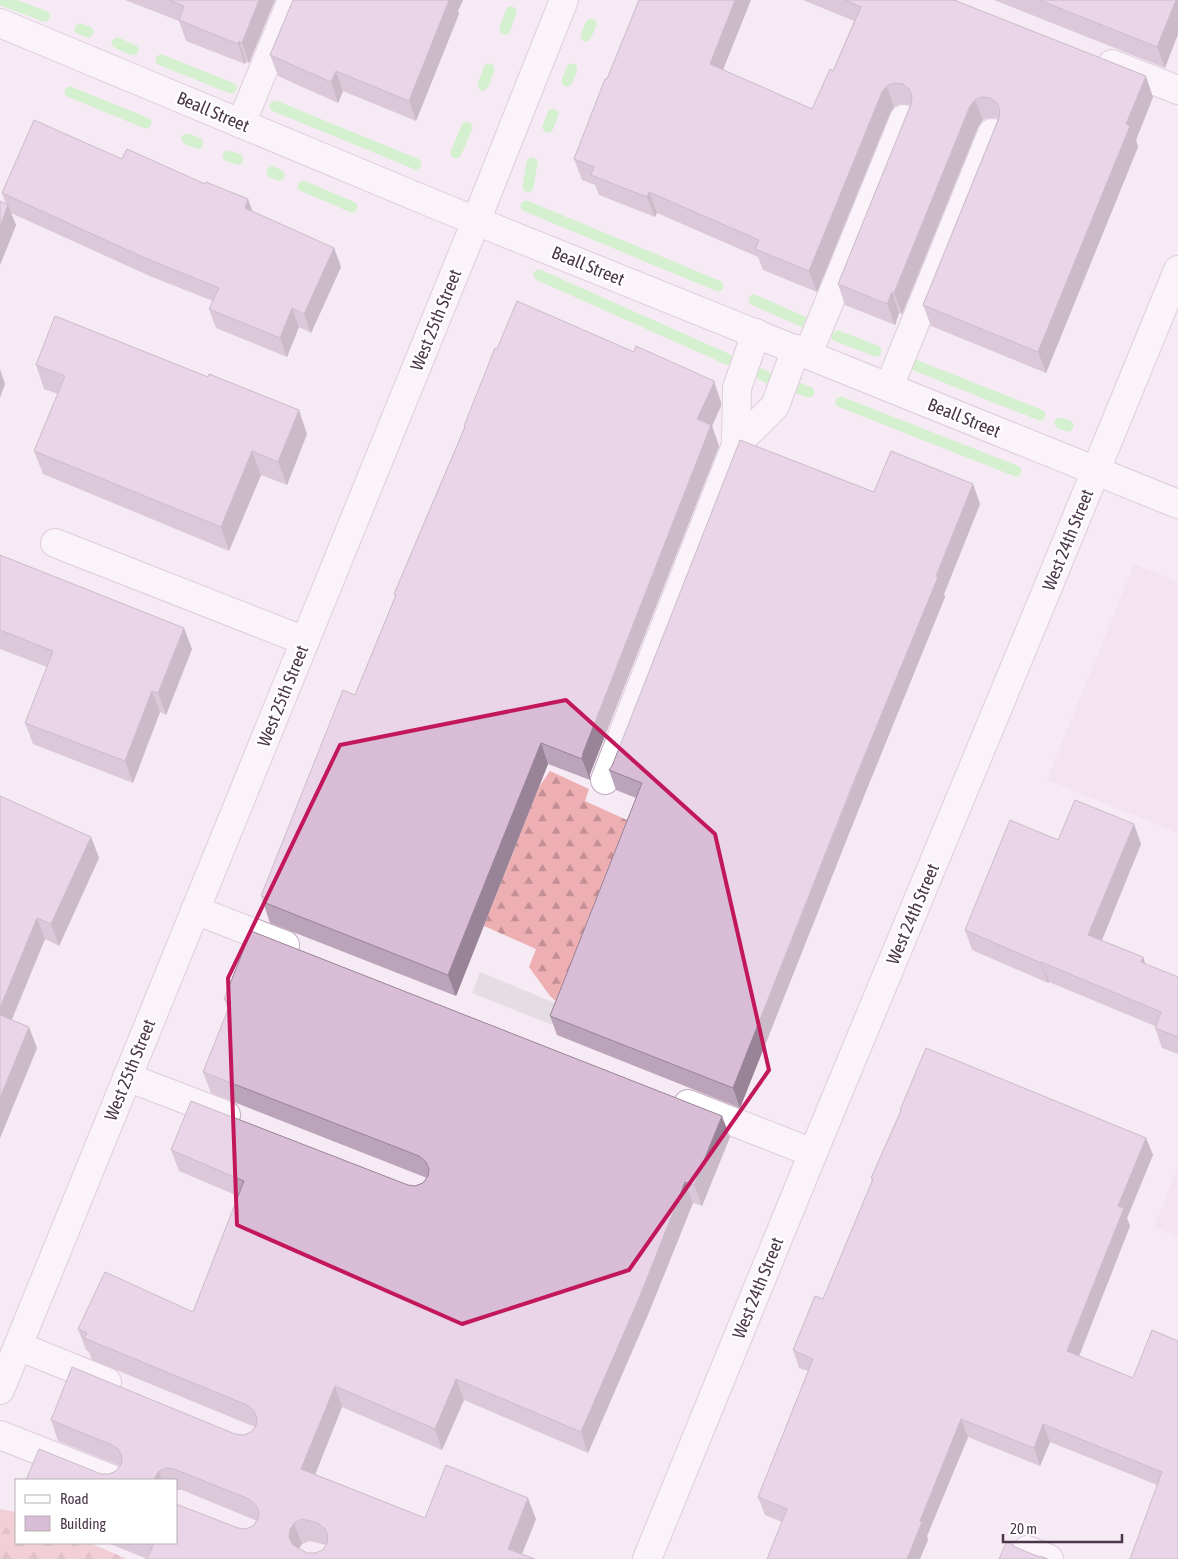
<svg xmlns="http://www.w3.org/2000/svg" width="1178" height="1559" font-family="'Asap Condensed',sans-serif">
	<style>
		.residential { fill: #f2deef }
		.forest { fill: url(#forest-firs) }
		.parking { fill: #e4dee4 }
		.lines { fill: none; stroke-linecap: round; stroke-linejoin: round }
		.stream { stroke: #abf8a1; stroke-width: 11 }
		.minor-casing { stroke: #c3abc0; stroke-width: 30 }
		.minor { stroke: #fff; stroke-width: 28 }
		.wall { fill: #bba3b9; fill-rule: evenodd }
		.shaded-wall { fill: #988496 }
		.building { fill: #d9bdd7; stroke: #988496; fill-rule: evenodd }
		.marked { fill: none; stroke: #c2185b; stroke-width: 4; stroke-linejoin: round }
		.labels { text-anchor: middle; stroke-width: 4.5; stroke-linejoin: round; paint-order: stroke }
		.street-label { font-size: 18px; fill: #4b364a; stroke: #fff }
	</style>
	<defs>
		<pattern id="forest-firs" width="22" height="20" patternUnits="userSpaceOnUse" patternTransform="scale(1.25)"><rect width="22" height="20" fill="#eeafb3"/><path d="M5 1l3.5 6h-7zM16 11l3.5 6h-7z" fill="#c38f94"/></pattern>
	</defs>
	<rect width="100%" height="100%" fill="#f6eaf4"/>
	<g class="residential">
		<path d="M1134,564L1178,582V833L1047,780Z"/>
		<path d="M1178,1167V1237L1154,1227Z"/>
	</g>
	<g class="forest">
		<path d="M550,771L589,789L585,801L640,826L560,1005L550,996L529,967L536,949L484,926L539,787Z"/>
		<path d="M0,1509L16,1512V1543H90L127,1559H0Z"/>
	</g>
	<path class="parking" d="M480,972L560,1005L552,1025L472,993Z"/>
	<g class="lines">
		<g class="stream">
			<path d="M4,1L44,16"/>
			<path d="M80,29L88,32"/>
			<path d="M505,29L511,12"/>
			<path d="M586,36L591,24"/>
			<path d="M117,43L133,50"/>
			<path d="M161,60L231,88"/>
			<path d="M567,81L572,69"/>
			<path d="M483,85L489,69"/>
			<path d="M70,92L146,123"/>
			<path d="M275,106L416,164"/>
			<path d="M548,127L553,114"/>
			<path d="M187,139L198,143"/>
			<path d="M456,153L467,127"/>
			<path d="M228,156L238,159"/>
			<path d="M272,172L279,175"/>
			<path d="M303,186L352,207"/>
			<path d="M528,187L532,163"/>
			<path d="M526,206L718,286"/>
			<path d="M539,275L727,359"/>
			<path d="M754,300L806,323"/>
			<path d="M837,336L876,351"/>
			<path d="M912,364L1040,415"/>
			<path d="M761,374L768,378"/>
			<path d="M798,388L809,392"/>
			<path d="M841,402L1016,471"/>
			<path d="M1060,423L1068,426"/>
		</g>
		<g class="minor-casing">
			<g id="minor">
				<path d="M0,23L434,204L1178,504"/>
				<path d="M1112,64L1178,90"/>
				<path d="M241,124L292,0"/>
				<path d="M808,354L904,119"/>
				<path d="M889,387L992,133"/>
				<path d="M736,445L775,406L796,349"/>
				<path d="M55,543L305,641"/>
				<path d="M605,780L736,445L737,388L756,333"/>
				<path d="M195,910L285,945"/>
				<path d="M127,1077L226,1115"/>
				<path d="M688,1104L813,1153"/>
				<path d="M18,1346L107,1382"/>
				<path d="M0,1390L476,221L564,0"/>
				<path d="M0,1435L114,1480"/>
				<path d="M1027,1550L1049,1559"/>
				<path d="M647,1559L813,1153L1046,592L1178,270"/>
			</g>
		</g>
		<use href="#minor" class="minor"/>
	</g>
	<g class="wall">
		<path d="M125,0H275L249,63L246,62L245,64L186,41L179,21Z"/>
		<path d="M293,0H463L458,11L459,14L416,121L343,91L338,103L278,76L270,55Z"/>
		<path d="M803,0H954L1153,97L1136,140L1138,147L1046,373L931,326L923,305L998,119L997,118H989L983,120L978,127L902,314L899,313L895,325L845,305L838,284L911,105L901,104L894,107L890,113L817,292L763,270L758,257L657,213L655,217L599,195L595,185L582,180L574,159L626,34L723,70L812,109L833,71L854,21Z"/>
		<path d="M994,0H1178V34L1165,68Z"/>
		<path d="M122,159L252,211L334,248L341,267L311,333L299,327L287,357L216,328L209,309L213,301L152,277L11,213L16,225L0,265V201L6,204L2,193Z"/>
		<path d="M36,365L307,434L287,485L261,475L229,551L43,474L34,451L58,394L44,389Z"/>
		<path d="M721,402V406L712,426L719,446L590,774V780L548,764L456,996L270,923L261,896L355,695L395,597L394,594L464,428V426Z"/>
		<path d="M973,484L980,504L944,594L945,597L860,806L740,1108L557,1035L550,1016L636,798L616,790L609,770L874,492Z"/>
		<path d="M0,555L192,649L166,715L160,712L133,783L33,744L25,723L47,667L0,649Z"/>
		<path d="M0,796L91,837L99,858L59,946L45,939L12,1020L37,1048L0,1138Z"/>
		<path d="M1058,840L1141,844L1101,940L1143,957L1145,964L1178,977V1054L1162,1048L1155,1028V1026L1049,982L1048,983L972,950L965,930Z"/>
		<path d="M224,999L730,1137L702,1206L693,1203L647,1317L588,1453L464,1400L442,1450L342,1407L315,1474L425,1518L536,1519L522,1554L147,1559L108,1543H176L238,1528L246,1529L253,1526L257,1521L182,1490H176V1480H26L101,1474H109L116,1471L120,1466L58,1441L51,1420L244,1435L251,1432L255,1427L92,1360L89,1352L86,1350L78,1329L193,1312L238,1196L179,1171L171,1150L415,1186L423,1183L427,1178L211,1093L203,1072L228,1010ZM310,1541L326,1545L323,1550L315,1553H307L299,1548L302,1544Z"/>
		<path d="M900,1110L1146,1138L1153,1155L1127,1218L1130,1226L1079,1356L1133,1378L1178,1341V1559L1157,1485L1050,1442L1040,1466L968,1437L927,1536L928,1540L782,1522L765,1515L758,1497L808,1371L799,1368L793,1350L823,1299L872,1181L871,1178L900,1112Z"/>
	</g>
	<g class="shaded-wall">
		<path d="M259,0H275L249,63L242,43Z"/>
		<path d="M449,0H463L458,11L459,14L416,121L409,101Z"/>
		<path d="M735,0H751L717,85L710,64Z"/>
		<path d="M1176,0H1178V34L1165,68L1157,47Z"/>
		<path d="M239,41L246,62L245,64L238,44Z"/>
		<path d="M336,71L343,91L338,103L331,82Z"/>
		<path d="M1146,76L1153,97L1136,140L1138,147L1046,373L1038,352L1126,124Z"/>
		<path d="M887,86L894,107L890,113L817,292L809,271L882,92Z"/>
		<path d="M975,100L983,120L978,127L902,314L894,293L970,106Z"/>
		<path d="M649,192L657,213L655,217L647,197Z"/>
		<path d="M248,199L255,218L245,208Z"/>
		<path d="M8,205L16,225L0,265V226Z"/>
		<path d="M334,248L341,267L311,333L304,314Z"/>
		<path d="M892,292L899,313L895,325L887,304Z"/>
		<path d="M292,308L299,327L287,357L280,338Z"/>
		<path d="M0,369L5,384L0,398Z"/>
		<path d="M714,381L721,402V406L712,426L719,446L590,774V780L582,759L583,753L697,419Z"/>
		<path d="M299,410L307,434L287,485L278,462Z"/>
		<path d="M252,451L261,475L229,551L221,527Z"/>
		<path d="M973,484L980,504L944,594L945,597L860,806L740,1108L733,1088Z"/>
		<path d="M184,628L192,649L166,715L158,693Z"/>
		<path d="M152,691L160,712L133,783L125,761Z"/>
		<path d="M541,743L548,764L456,996L448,975Z"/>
		<path d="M1134,824L1141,844L1096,955L1088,935Z"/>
		<path d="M91,837L99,858L59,946L51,924Z"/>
		<path d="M37,918L45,939L5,1035L0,1020V1008Z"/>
		<path d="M1143,957L1150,977L1141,962Z"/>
		<path d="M1041,962L1049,982L1048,983L1041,963Z"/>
		<path d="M29,1027L37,1048L0,1138V1098Z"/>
		<path d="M722,1116L730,1137L702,1206L694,1185Z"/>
		<path d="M1146,1138L1153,1155L1127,1218L1130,1226L1074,1369L1067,1351L1118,1206Z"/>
		<path d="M685,1182L693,1203L647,1317L588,1453L581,1432Z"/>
		<path d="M456,1379L464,1400L442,1450L435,1429Z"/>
		<path d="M335,1386L342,1407L309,1490L301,1469Z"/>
		<path d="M961,1419L968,1437L927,1536L928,1540L920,1559H907L920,1521Z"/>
		<path d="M1043,1424L1050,1442L1040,1466L1034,1448Z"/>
		<path d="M159,1471L162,1480H154V1479Z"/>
		<path d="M528,1498L536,1519L520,1559L508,1549Z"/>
		<path d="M294,1523L302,1544L297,1551V1558L289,1537L290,1530Z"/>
	</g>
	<g class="building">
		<path d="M169,0H259L242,43L239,41L238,44L179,20L184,6Z"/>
		<path d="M293,0H449L409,101L336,71L331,82L270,55Z"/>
		<path d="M639,0H735L710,64L812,109L830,69L833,71L861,7L845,0H954L1146,76L1126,124L1130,126L1038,352L923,305L999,118L1000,111L997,103L990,98L982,97L975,100L970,106L894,293L892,292L887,304L838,284L911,104L912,96L909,89L903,84L894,83L887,86L882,92L809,271L755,249L759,240L649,192L647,197L591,175L594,167L574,159L605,79H607Z"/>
		<path d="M1039,0H1176L1157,47Z"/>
		<path d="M34,120L122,159L127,149L205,184L206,182L248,199L245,208L334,248L304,314L292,308L280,338L209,309L219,288L145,258L2,193Z"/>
		<path d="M0,201L8,205L0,226Z"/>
		<path d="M517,301L634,352L636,346L714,381L713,385L697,419L711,425L583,753L582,759L541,743L448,975L263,902L265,897L261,896L343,690L355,695L396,595L394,594L465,427L464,426L495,348L497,349Z"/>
		<path d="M55,316L208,377L209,374L299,410L278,462L252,451L221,527L34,451L65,376L36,365Z"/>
		<path d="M740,440L874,492L891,451L973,484L936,576L938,577L852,786L733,1088L550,1016L642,783L609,770L612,766Z"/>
		<path d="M0,555L184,628L158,693L152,691L125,761L25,723L53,651L0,630Z"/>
		<path d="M0,796L91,837L51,924L37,918L0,1008Z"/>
		<path d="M1075,800L1134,824L1088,935L1143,957L1141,962L1178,977V1037L1155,1028L1161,1012L1041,962V963L965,930L1010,820L1058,840Z"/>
		<path d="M251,931L722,1116L694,1185L685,1182L640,1296L581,1432L456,1379L435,1429L335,1386L301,1469L425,1518L446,1465L528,1498L508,1549L535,1559H147L154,1543H152H176V1504L238,1528L246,1529L253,1526L258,1519L259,1512L256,1505L249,1499L174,1469L167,1468L159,1471L154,1479V1480H26L39,1449L101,1474H109L116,1471L121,1465L122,1456L118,1449L112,1445L51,1420L72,1367L235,1434L244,1435L251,1432L256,1426L257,1417L253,1410L247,1405L84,1338L87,1333L78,1329L105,1272L193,1312L244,1181L171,1150L191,1101L408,1185L415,1186L423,1183L428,1176L429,1169L426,1162L419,1156L203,1072L231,1002L224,999ZM302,1519L318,1523L324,1528L328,1535L327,1543L323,1550L315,1553H307L293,1545L289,1537L290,1530L294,1523Z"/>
		<path d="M0,1015L29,1027L0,1098Z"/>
		<path d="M926,1048L1146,1138L1118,1206L1124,1208L1067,1351L1133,1378L1152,1330L1178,1341V1559H1130L1162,1472L1043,1424L1034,1448L961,1419L920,1521L922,1522L907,1559H767L787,1509L758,1497L813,1359L793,1350L815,1296L823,1299L873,1179L871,1178L901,1111L900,1110Z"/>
		<path d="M1007,1541L1015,1547L1037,1556L1043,1557L1048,1559H999Z"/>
	</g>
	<path d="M0 0H1178V1559H0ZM566,700L715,834L769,1070L629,1270L462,1324L237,1225L228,978L340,745Z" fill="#f6eaf4" fill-opacity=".55" fill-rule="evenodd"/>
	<path class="marked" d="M566,700L715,834L769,1070L629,1270L462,1324L237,1225L228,978L340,745Z"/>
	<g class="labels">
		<g class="street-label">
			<text transform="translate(213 112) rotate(23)" y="6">Beall Street</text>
			<text transform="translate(588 266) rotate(22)" y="6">Beall Street</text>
			<text transform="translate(436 320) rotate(-68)" y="6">West 25th Street</text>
			<text transform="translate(964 418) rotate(22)" y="6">Beall Street</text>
			<text transform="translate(1068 540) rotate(-68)" y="6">West 24th Street</text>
			<text transform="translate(283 696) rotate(-68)" y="6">West 25th Street</text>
			<text transform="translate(913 914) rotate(-67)" y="6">West 24th Street</text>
			<text transform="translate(130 1070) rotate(-68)" y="6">West 25th Street</text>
			<text transform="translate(758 1288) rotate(-68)" y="6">West 24th Street</text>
		</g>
	</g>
	<rect x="15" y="1479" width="162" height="65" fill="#ffffff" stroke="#b7afb7"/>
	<rect x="25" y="1495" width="25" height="8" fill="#ffffff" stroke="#b7afb7"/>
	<text x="60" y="1504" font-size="15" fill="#4b364a">Road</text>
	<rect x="25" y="1516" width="25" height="15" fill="#d9bdd7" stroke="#b7afb7"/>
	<text x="60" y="1529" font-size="15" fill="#4b364a">Building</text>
	<path d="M1003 1534v8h119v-8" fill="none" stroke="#4b364a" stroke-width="2.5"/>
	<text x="1010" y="1534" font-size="15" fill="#4b364a" stroke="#ffffff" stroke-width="4" paint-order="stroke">20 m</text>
</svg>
